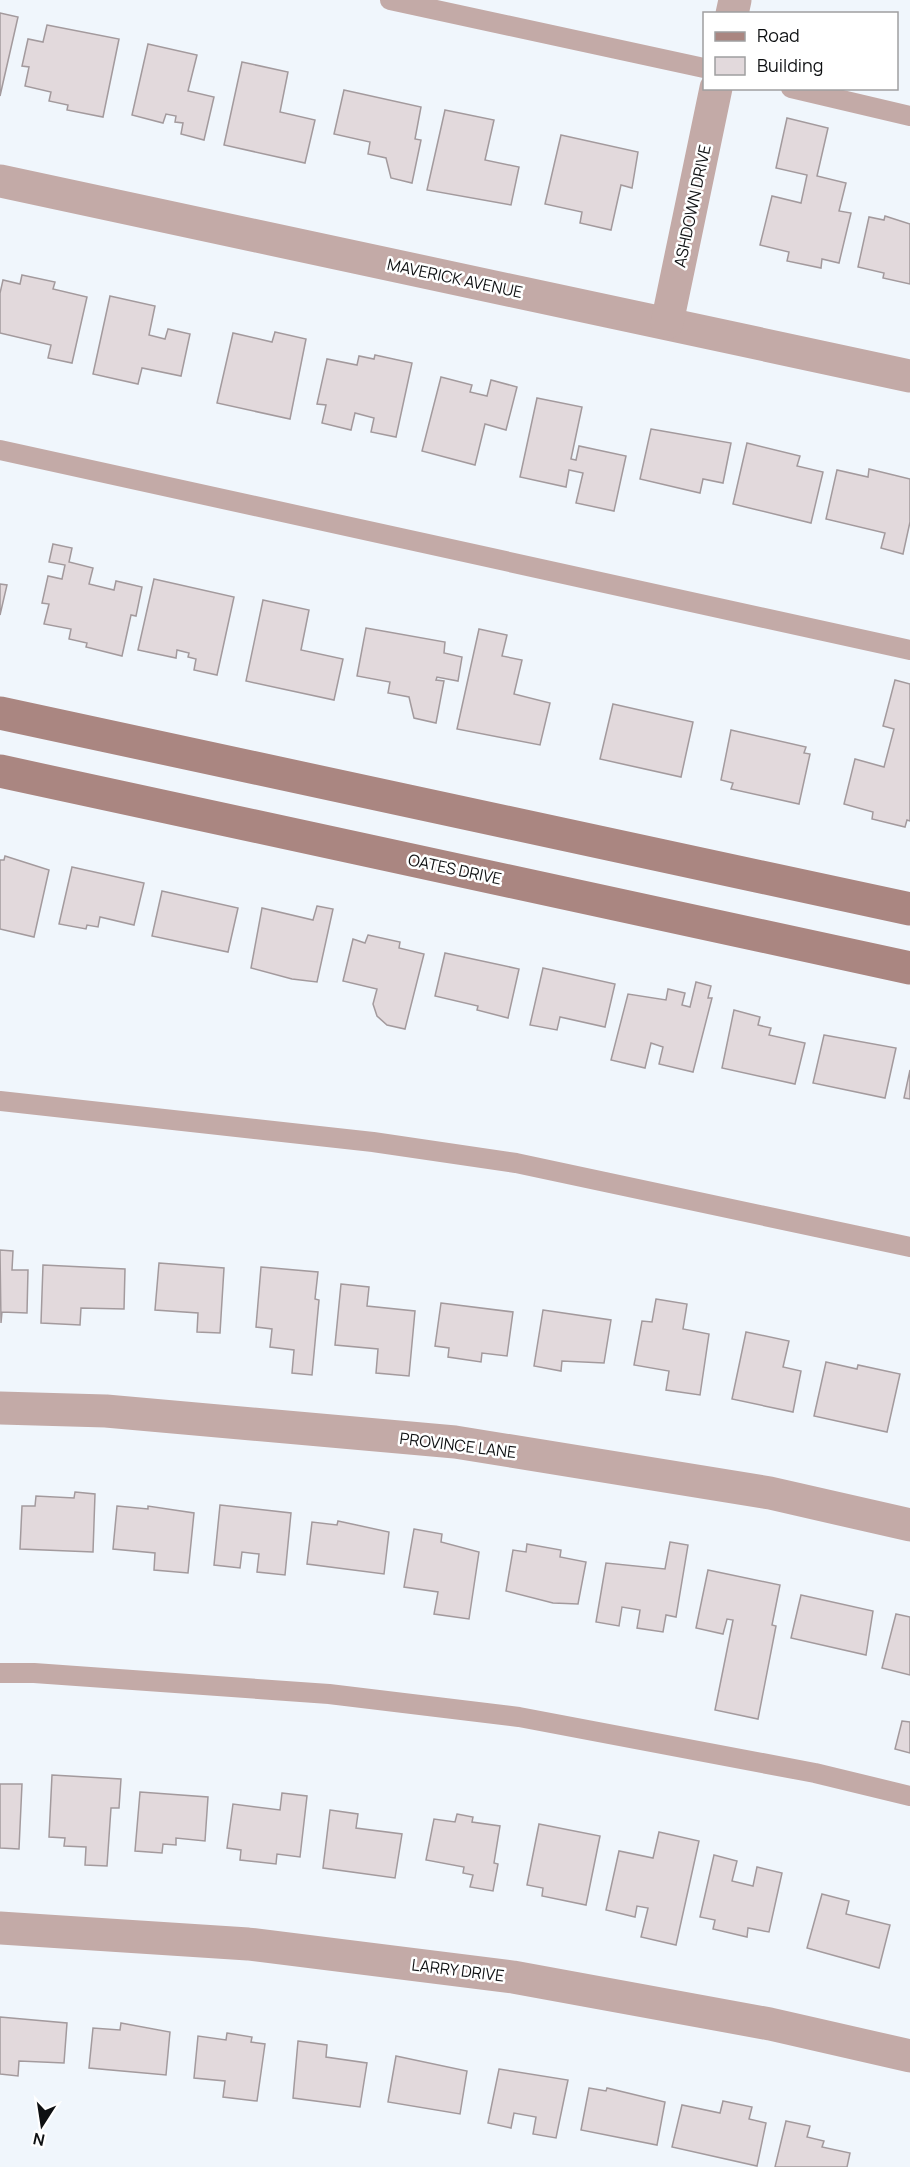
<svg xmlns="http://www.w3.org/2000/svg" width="910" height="2167" font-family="Manrope,sans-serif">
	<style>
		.building { fill: #e2d9dc; stroke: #a39a9d; stroke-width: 1.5 }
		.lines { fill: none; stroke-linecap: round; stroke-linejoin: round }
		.lane { stroke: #c3aaa7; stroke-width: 20 }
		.street { stroke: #c3aaa7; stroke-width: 33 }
		.secondary { stroke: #aa8681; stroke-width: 33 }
		.labels { text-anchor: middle; stroke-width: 5; stroke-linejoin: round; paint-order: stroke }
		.street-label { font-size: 16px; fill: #0e1012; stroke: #fff }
	</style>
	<rect width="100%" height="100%" fill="#f0f6fc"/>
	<g class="building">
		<path d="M0,13L18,17L0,96Z"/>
		<path d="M47,25L119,39L103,117L67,110L68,105L49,101L51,92L25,86L29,67L22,66L28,39L43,42Z"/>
		<path d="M148,44L197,55L188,91L214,97L204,140L181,134L183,123L175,122L176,116L166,114L163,123L132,115Z"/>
		<path d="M242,62L288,72L280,112L315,120L305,163L224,145Z"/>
		<path d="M344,90L421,107L415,139L421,140L412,183L391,178L386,158L368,154L370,142L334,134Z"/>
		<path d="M445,110L494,120L485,160L519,167L511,205L427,190Z"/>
		<path d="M787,118L828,128L817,176L846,183L839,211L851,213L839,263L822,259L821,268L787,261L789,252L760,245L772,196L801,203L807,175L776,168Z"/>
		<path d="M561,135L638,152L632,188L621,185L611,230L580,223L582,212L545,204Z"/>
		<path d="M885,216L910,224V284L883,278L884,273L858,267L869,217L884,220Z"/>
		<path d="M22,275L55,282L53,289L87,297L72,363L48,358L51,345L0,333V293L3,280L20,284Z"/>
		<path d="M110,296L155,306L149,335L165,339L168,329L190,334L181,376L142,368L138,384L93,374Z"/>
		<path d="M275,332L306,339L290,419L217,403L233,333L272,342Z"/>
		<path d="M375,355L412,363L396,437L371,432L374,418L355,413L351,430L322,423L326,405L317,404L327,359L357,365L359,356L374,359Z"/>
		<path d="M441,377L472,385L470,392L487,396L491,380L517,387L506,430L485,424L475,465L422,451Z"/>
		<path d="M537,398L582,407L571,459L576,460L579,446L626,456L614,511L576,503L583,473L569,470L566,487L520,477Z"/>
		<path d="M651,429L731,443L723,483L703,479L700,493L640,479Z"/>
		<path d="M747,443L800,456L797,466L823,472L811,523L733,504Z"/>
		<path d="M869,469L910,479V522L903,554L881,548L885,533L826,519L837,470L868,477Z"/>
		<path d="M53,544L72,548L69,562L93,568L89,584L114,590L116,581L142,587L136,616L131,615L122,656L86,647L87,643L69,639L71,629L44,624L49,604L42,603L48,576L62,579L65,565L49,562Z"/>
		<path d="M154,579L234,597L217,675L194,670L196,659L188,657L189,653L177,650L176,658L138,650Z"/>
		<path d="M0,584L7,585L0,615Z"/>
		<path d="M263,600L309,610L301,650L343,659L334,700L246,681Z"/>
		<path d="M366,628L445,642L444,653L462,657L458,681L437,677L436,680L444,681L436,723L414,718L409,697L388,693L390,682L357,676Z"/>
		<path d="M479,629L507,635L502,656L522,660L514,694L550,703L540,745L457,729Z"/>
		<path d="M895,680L910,684V821L907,820L905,827L872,819L873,812L844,804L855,759L884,767L894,729L883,726Z"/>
		<path d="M613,704L693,722L681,777L600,759Z"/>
		<path d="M731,730L806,747L804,753L810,754L799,804L731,789L733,783L721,780Z"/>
		<path d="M5,856L49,870L34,937L0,929V860H4Z"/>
		<path d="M72,867L144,883L134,925L100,917L98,927L87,925L86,929L59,924Z"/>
		<path d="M162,891L238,908L228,952L152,936Z"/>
		<path d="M317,906L333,909L317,982L292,979L251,968L262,908L313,920Z"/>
		<path d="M368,935L400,942L399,948L424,954L405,1029L387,1025L377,1016L373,1004L377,989L343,981L353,939L365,943Z"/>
		<path d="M445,953L519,969L508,1018L477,1010L478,1006L435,996Z"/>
		<path d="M543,968L615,984L605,1027L560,1017L557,1030L530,1025Z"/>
		<path d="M696,982L711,986L708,998H712L693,1072L659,1064L663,1047L651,1043L645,1068L611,1060L628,994L666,1000L668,989L685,993L682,1005L690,1007Z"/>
		<path d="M734,1010L760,1017L758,1025L771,1028L769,1035L805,1043L795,1084L722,1068Z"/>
		<path d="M824,1035L896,1048L885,1098L813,1083Z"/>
		<path d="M910,1070V1099L904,1098Z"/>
		<path d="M0,1250L13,1251L12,1270H28L27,1313L2,1312L1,1323Z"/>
		<path d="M159,1263L224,1268L220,1333L197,1332L198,1313L155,1310Z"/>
		<path d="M43,1265L125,1269L124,1309L81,1308L80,1325L41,1323Z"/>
		<path d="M261,1267L318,1272L315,1299L319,1300L312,1375L292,1373L294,1350L270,1347L272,1329L256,1327Z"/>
		<path d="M341,1284L369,1287L367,1306L415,1311L409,1376L376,1373L378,1349L335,1345Z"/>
		<path d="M656,1299L687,1304L683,1329L709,1334L700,1395L666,1390L669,1371L634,1365L642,1321L652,1322Z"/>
		<path d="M441,1303L513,1312L507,1356L482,1353L481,1362L448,1357L449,1348L435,1346Z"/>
		<path d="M543,1310L611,1320L604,1363L562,1361L561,1371L534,1366Z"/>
		<path d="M746,1332L789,1341L783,1367L801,1371L793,1412L732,1399Z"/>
		<path d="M826,1362L857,1369L858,1365L900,1374L887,1432L814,1416Z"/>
		<path d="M75,1492L95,1494L93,1552L20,1549L22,1506H35L36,1496L74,1498Z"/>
		<path d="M220,1505L291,1513L285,1575L257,1572L259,1554L242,1552L240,1568L214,1565Z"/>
		<path d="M117,1506L148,1509V1506L194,1513L188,1573L154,1570L155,1553L113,1549Z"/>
		<path d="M338,1521L389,1532L384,1574L307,1564L312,1522L337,1525Z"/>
		<path d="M414,1529L442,1534L441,1542L479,1552L469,1619L434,1614L438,1592L404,1587Z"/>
		<path d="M670,1542L688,1545L676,1617L666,1615L663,1632L637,1628L640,1610L622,1607L619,1626L596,1622L606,1563L665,1569Z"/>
		<path d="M527,1544L561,1550L560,1557L586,1562L578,1604L553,1603L506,1591L513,1550L526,1552Z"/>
		<path d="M708,1570L780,1585L772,1625L776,1626L758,1719L715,1710L733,1620L727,1619L723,1634L696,1628Z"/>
		<path d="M801,1595L873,1611L866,1655L791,1638Z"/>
		<path d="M896,1614L910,1617V1675L882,1668Z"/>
		<path d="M902,1721L910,1722V1753L895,1749Z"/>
		<path d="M52,1775L121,1779L119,1808H111L107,1866L85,1865L86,1847L64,1846L65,1838L49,1837Z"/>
		<path d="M0,1784H22L19,1849L0,1848Z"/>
		<path d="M140,1792L208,1797L205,1841L176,1838V1845L163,1844L162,1853L135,1851Z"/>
		<path d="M282,1793L307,1796L300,1857L277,1854L276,1864L240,1860L241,1850L227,1848L233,1804L280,1810Z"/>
		<path d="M330,1810L358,1814L356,1828L402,1834L395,1878L323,1868Z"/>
		<path d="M457,1814L473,1817L472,1822L500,1826L494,1863L498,1864L493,1891L470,1887L473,1875L463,1873L464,1867L426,1860L434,1819L455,1822Z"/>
		<path d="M539,1824L600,1836L586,1905L542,1896L543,1888L527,1885Z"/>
		<path d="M659,1832L699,1841L676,1945L641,1937L648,1908L637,1906L635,1917L606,1910L619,1851L653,1858Z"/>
		<path d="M714,1855L737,1861L732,1881L753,1886L757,1867L782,1873L769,1932L748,1928L747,1937L713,1929L715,1920L700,1917Z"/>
		<path d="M822,1894L849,1901L846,1914L890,1925L879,1968L807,1948Z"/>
		<path d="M0,2017L67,2023L64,2063L19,2061L18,2076L0,2074Z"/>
		<path d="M121,2023L170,2032L166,2075L89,2068L93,2028L120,2030Z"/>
		<path d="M227,2033L252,2037L251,2042L265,2044L257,2101L223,2097L225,2081L194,2078L198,2036L226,2040Z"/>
		<path d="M298,2041L327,2045L326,2057L367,2063L360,2107L293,2098Z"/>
		<path d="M396,2056L467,2071L460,2114L388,2102Z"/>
		<path d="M499,2069L568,2080L556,2138L533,2134L536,2117L514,2113L511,2128L488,2123Z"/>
		<path d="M589,2088L606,2091L607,2088L665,2102L657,2145L581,2130Z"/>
		<path d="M723,2101L752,2107L749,2119L766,2123L757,2166L672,2147L682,2105L720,2113Z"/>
		<path d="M786,2121L810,2126L807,2137L824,2141L822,2147L850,2153L847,2167H775Z"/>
	</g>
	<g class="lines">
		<g class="lane">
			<path d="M390,0L704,68"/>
			<path d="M791,88L910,116"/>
			<path d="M0,450L910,650"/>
			<path d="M0,1101L373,1142L516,1163L910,1247"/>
			<path d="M0,1673H34L329,1694L519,1717L815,1773L910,1796"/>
		</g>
		<g class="street">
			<path d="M732,14L735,0"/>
			<path d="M0,181L910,376"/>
			<path d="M667,323L716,88"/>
			<path d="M0,1408L106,1411L455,1442L770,1493L910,1525"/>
			<path d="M0,1928L248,1944L513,1977L770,2024L910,2056"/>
		</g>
		<g class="secondary">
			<path d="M0,713L910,909"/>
			<path d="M0,771L910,968"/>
		</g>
	</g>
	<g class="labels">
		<g class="street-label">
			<text transform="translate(692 206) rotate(-78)" y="6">ASHDOWN DRIVE</text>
			<text transform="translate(455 278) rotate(12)" y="6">MAVERICK AVENUE</text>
			<text transform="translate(455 869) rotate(12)" y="6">OATES DRIVE</text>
			<text transform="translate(458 1445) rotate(7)" y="6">PROVINCE LANE</text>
			<text transform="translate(458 1970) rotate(7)" y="6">LARRY DRIVE</text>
		</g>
	</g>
	<rect x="703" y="12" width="195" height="78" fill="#ffffff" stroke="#9f9fa0" stroke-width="1.5"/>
	<rect x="715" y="32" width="30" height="9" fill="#aa8681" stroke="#9f9fa0" stroke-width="1.5"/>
	<text x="757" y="42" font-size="18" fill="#0e1012">Road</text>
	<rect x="715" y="57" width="30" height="18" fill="#e2d9dc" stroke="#9f9fa0" stroke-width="1.5"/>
	<text x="757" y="72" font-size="18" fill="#0e1012">Building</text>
	<g transform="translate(42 2125) rotate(192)" stroke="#ffffff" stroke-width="4.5" paint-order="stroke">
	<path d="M0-4.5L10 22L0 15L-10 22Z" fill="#0e1012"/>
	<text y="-9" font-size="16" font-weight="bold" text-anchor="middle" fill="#0e1012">N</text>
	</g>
</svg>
